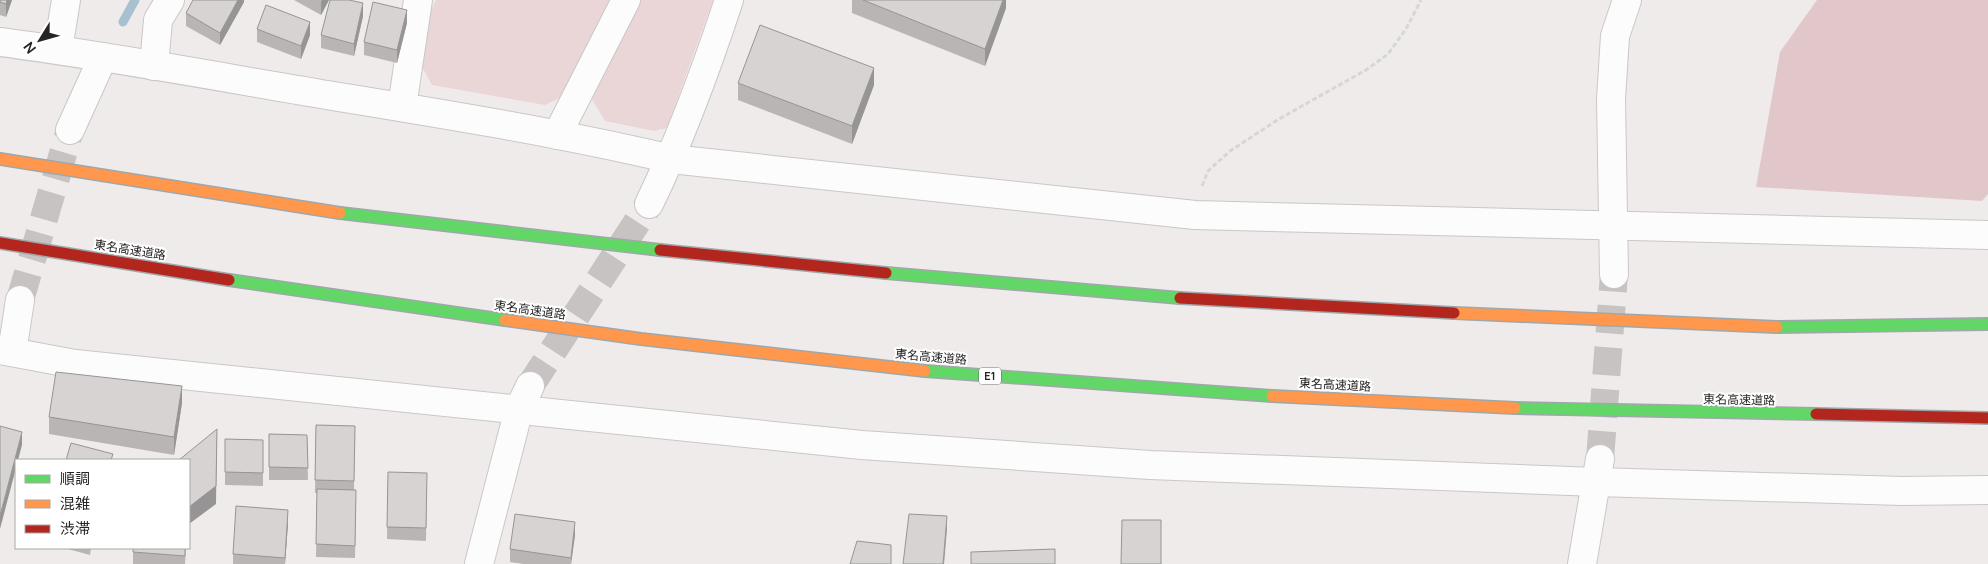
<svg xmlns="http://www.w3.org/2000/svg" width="1988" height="564" font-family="Manrope,'Noto Sans JP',sans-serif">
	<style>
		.green { fill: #ead6d7 }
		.forest { fill: #e1c7c9 }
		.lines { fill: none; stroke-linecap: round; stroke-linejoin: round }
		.stream { stroke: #a8c1cf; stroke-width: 9 }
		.street-tunnel { stroke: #c8c3c3; stroke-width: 28; stroke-dasharray: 28 14; stroke-linecap: butt }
		.street-casing { stroke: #cac7c7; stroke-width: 30 }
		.fast-casing { stroke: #a0a7ab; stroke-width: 14 }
		.slow-casing { stroke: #a0a7ab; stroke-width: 14 }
		.jam-casing { stroke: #a0a7ab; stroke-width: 14 }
		.path { stroke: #d6d6d6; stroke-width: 3; stroke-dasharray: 5 2.5; stroke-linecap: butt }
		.street { stroke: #fdfcfc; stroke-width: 28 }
		.fast { stroke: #63d668; stroke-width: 11 }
		.slow { stroke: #ff974d; stroke-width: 11 }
		.jam { stroke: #b3261e; stroke-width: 11 }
		.wall { fill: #b9b5b5 }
		.shaded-wall { fill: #969494 }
		.building { fill: #d7d3d3; stroke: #969494 }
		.labels { text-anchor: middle; stroke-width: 4; stroke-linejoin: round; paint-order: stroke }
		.shield { fill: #fff; stroke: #686666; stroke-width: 1 }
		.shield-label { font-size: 11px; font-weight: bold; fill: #272424 }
		.street-label { font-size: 12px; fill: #272424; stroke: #fff }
	</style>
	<rect width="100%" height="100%" fill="#f0ebeb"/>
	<g class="green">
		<path d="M436,0H609L566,95L545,105L432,85L420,63L431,10Z"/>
		<path d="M638,0H713L667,128L654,131L605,121L592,99Z"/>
	</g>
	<path class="forest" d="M1817,0H1988V194L1982,201L1756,187L1780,52Z"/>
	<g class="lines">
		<path class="stream" d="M123,22L135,0"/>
		<g class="street-tunnel">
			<path d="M20,300L70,130"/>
			<path d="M530,386L649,204"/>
			<path d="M1600,459L1614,274"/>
		</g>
		<g class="street-casing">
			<g id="street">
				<path d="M0,42C108,56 214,76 321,94C438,113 556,132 671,159L1195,215L1988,235"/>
				<path d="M58,49L66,0"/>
				<path d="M154,66L158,20L170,0"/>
				<path d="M402,107L418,0"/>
				<path d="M70,130L103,57"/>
				<path d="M557,135L626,0"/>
				<path d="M649,204C681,138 706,70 729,0"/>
				<path d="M1614,274L1611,99L1615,36L1627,0"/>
				<path d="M0,350L75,364L862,445L1150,465L1596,482L1902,491L1988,490"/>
				<path d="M12,352L20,300"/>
				<path d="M479,564L519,409L530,386"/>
				<path d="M1582,564L1600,459"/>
			</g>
		</g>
		<g class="fast-casing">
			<g id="fast">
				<path d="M340,213L660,250"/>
				<path d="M886,273L1180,298"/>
				<path d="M229,280L505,320"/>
				<path d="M1777,327L1988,324"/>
				<path d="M925,371L1272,396"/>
				<path d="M1515,408L1816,414"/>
			</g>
		</g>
		<g class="slow-casing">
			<g id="slow">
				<path d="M0,159L340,213"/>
				<path d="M1454,313L1777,327"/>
				<path d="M505,320L641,339L925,371"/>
				<path d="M1272,396L1515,408"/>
			</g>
		</g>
		<g class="jam-casing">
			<g id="jam">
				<path d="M0,243L229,280"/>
				<path d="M660,250L886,273"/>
				<path d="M1180,298L1454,313"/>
				<path d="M1816,414L1988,418"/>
			</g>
		</g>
		<path class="path" d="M1202,186L1208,171L1230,151L1279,119L1366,70L1388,54L1406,29L1421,0"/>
		<use href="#street" class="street"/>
		<use href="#fast" class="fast"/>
		<use href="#slow" class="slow"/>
		<use href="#jam" class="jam"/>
	</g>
	<g class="wall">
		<path d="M0,0H12L6,17L0,15Z"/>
		<path d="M244,0V2L220,45L186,26V13Z"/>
		<path d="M294,0H329L321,15Z"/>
		<path d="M852,0H1006V8L985,66L852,13Z"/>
		<path d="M363,16L354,56L321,48V35Z"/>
		<path d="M407,23L397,63L364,55V42Z"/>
		<path d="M257,29L310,35L301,59L257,42Z"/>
		<path d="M738,83L874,85L852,144L738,100Z"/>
		<path d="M182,403L174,455L49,434V417Z"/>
		<path d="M316,425L355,426L354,490L356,503L355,558L316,557L317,493H315Z"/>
		<path d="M269,434L307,435L308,480H269Z"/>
		<path d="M225,439L263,440V486L225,485Z"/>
		<path d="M388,472L427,486L426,541L387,539Z"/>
		<path d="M288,523L285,564H233V554Z"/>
		<path d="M575,535L571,564H523L510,562V549Z"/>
		<path d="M64,548H91L90,555Z"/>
		<path d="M133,548H186L185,564H133Z"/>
	</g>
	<g class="shaded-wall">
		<path d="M7,0H12L6,17V4Z"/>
		<path d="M238,0H244V2L220,45V33Z"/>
		<path d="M322,0H329L321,15V2Z"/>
		<path d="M1003,0H1006V8L985,66V49Z"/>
		<path d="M363,3V16L354,56V44Z"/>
		<path d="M407,10V23L397,63V50Z"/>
		<path d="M310,22V35L301,59V46Z"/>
		<path d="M874,68V85L852,144V126Z"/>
		<path d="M182,386V403L174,455V437Z"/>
		<path d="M217,429L216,504L189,524V507Z"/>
		<path d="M22,432V445L18,460H16V468L0,529V516Z"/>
		<path d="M288,510V523L285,564V558Z"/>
		<path d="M947,516V529L944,564H943Z"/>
		<path d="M575,522V535L571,564V558Z"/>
	</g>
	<g class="building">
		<path d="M0,0H7L6,4L0,2Z"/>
		<path d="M193,0H238L220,33L186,13Z"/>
		<path d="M330,0H349L363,3L354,44L321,35Z"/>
		<path d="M863,0H1003L985,49Z"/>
		<path d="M373,2L407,10L397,50L364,42Z"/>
		<path d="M266,5L310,22L301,46L257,29Z"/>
		<path d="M760,25L874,68L852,126L738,83Z"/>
		<path d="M56,372L182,386L174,437L49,417Z"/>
		<path d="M316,425L355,426L354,481L315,480Z"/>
		<path d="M0,426L22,432L0,516Z"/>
		<path d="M217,429L216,486L189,507V460H179Z"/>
		<path d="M269,434L307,435L308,468L269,467Z"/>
		<path d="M225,439L263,440V473L225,472Z"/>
		<path d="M71,443L113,454L111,460H66Z"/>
		<path d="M388,472L427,473L426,528L387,527Z"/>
		<path d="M317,489L356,490L355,546L316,544Z"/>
		<path d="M236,506L288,510L285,558L233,554Z"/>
		<path d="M515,514L575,522L571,558L510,549Z"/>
		<path d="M909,514L947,516L943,564H903Z"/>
		<path d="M1122,520H1161V564H1121Z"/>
		<path d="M857,541L891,545V564H850Z"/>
		<path d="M133,548H185V556L133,552Z"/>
		<path d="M1055,549V564H971V552Z"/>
	</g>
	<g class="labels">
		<rect class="shield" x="979" y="367.5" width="22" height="17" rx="4"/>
		<g class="shield-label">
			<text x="990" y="380">E1</text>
		</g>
		<g class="street-label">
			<text transform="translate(130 250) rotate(9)" y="4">東名高速道路</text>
			<text transform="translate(530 310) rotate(8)" y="4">東名高速道路</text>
			<text transform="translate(931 357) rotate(5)" y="4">東名高速道路</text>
			<text transform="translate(1335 385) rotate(3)" y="4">東名高速道路</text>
			<text transform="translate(1739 400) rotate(1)" y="4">東名高速道路</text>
		</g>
	</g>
	<rect x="15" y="459" width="175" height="90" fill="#ffffff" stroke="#a9a7a7"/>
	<rect x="25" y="475" width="25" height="8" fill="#63d668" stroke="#a9a7a7"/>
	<text x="60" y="484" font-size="15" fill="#272424">順調</text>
	<rect x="25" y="500" width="25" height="8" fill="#ff974d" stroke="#a9a7a7"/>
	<text x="60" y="509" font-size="15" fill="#272424">混雑</text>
	<rect x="25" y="525" width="25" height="8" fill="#b3261e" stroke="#a9a7a7"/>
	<text x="60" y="534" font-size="15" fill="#272424">渋滞</text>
	<g transform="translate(40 40) rotate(233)" stroke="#ffffff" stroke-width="4" paint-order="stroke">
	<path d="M0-4L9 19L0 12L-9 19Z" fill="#272424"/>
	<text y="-8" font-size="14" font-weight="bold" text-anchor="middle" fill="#272424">N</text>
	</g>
</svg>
